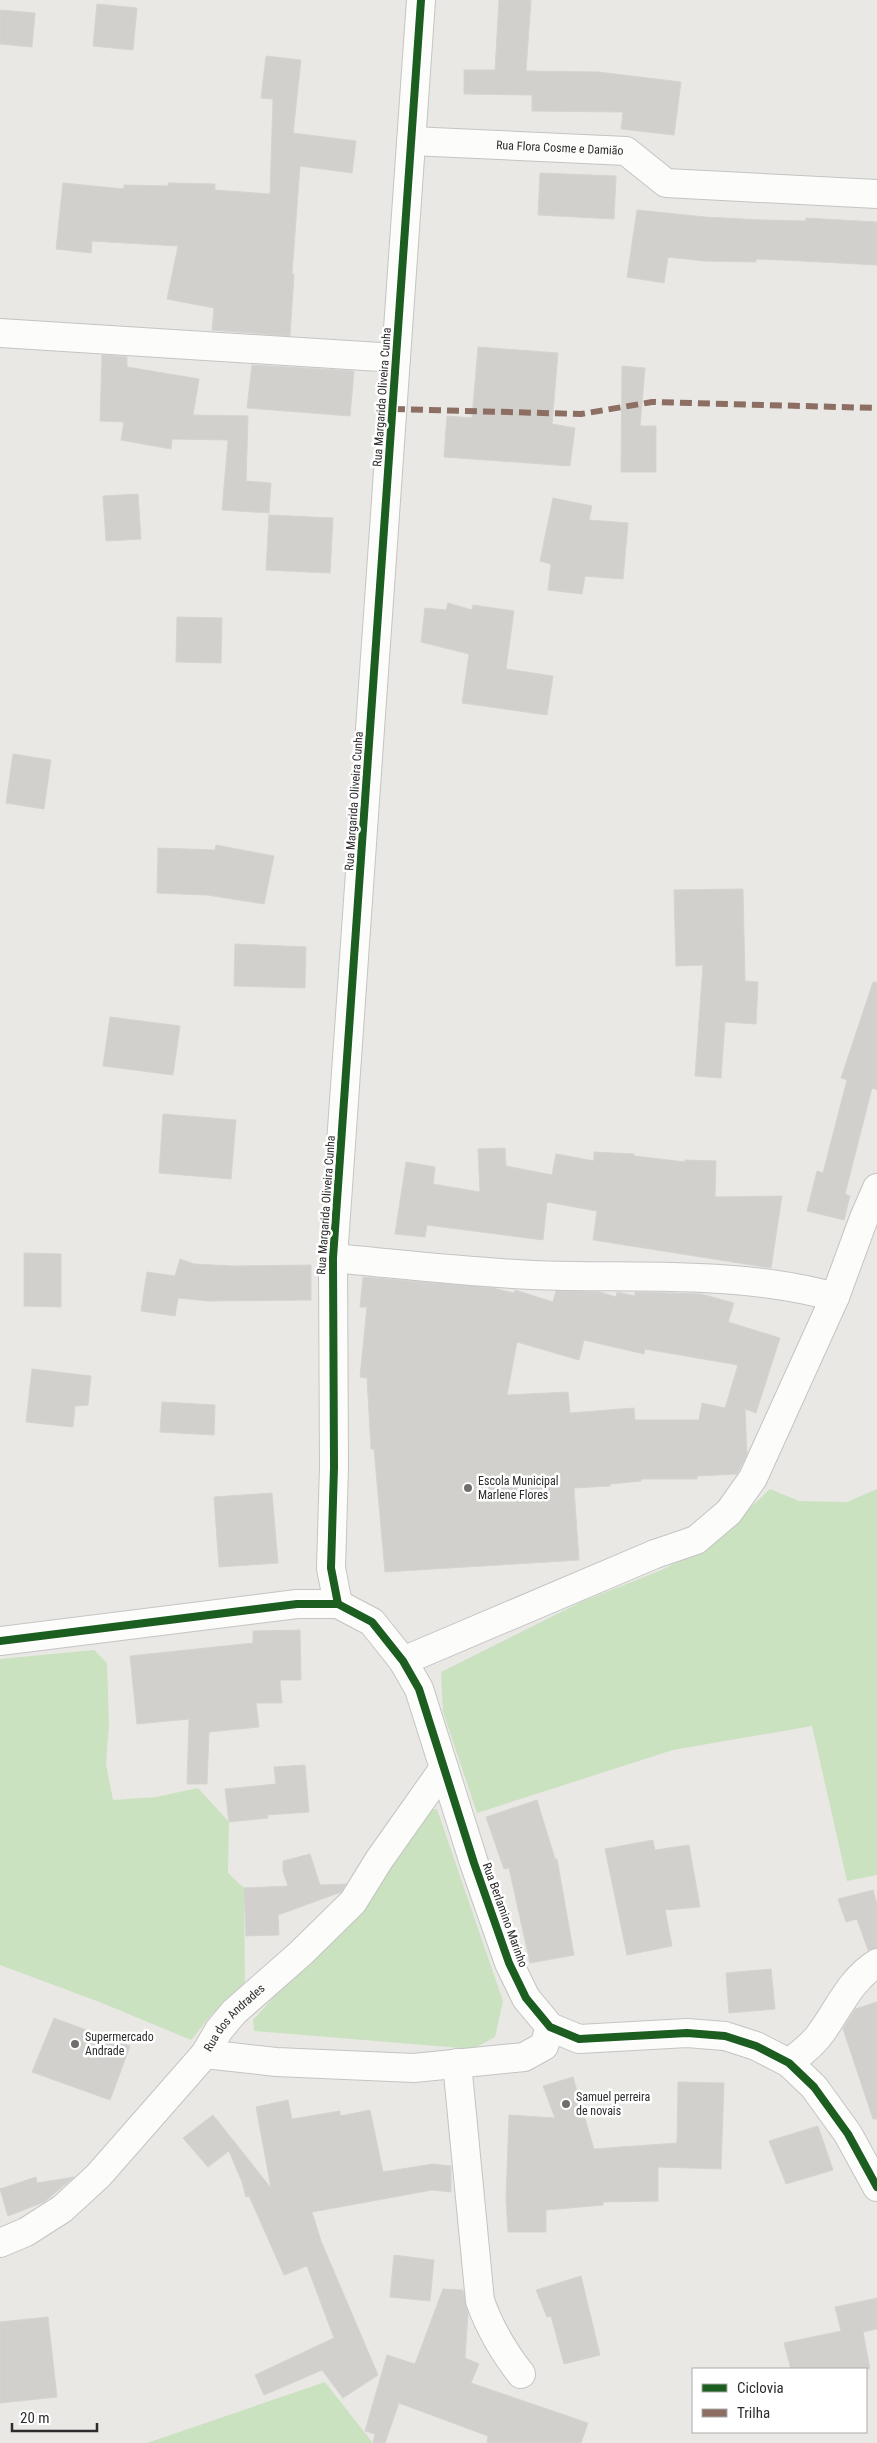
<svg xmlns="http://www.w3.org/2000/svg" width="877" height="2443" font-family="'Roboto Condensed',sans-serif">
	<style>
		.green { fill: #cbe2c1 }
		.building { fill: #d2d0cd; stroke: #d5d4d1; fill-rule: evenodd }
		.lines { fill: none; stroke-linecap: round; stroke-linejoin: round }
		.minor-casing { stroke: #c4c4c4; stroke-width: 30 }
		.minor { stroke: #fcfcfb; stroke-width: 28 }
		.quiet { stroke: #8d6e63; stroke-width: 6; stroke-dasharray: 12 6; stroke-linecap: butt }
		.cycleway-casing { stroke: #fff; stroke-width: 11 }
		.cycleway { stroke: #1b5e20; stroke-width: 8 }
		.poi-dot { fill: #6f6e6d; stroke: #fff; stroke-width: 2 }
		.labels { text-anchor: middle; stroke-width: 5; stroke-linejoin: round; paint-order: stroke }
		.street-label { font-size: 12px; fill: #2d2d2d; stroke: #fff }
		.poi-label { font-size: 12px; fill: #2d2d2d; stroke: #fff; text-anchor: start }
	</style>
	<rect width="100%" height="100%" fill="#eae8e5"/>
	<g class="green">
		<path d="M770,1489L799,1501L847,1502L877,1489V1875L847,1881L812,1726L673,1750L477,1813L443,1712L441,1672L581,1602L664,1569L716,1540Z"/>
		<path d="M94,1650L107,1663L109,1724L106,1764L113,1800L156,1797L198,1788L229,1822L228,1873L244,1888L245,1988L213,2013L191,2040L102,2003L0,1965V1659Z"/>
		<path d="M437,1809L503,2001L495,2037L473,2049L254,2031L253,2020L280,1990L330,1945L376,1888L428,1810Z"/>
		<path d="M325,2382L373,2443H147Z"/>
	</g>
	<g class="building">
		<path d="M499,0H531L526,71L598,72L681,82L674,135L621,129L623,112L532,111V95L464,94V70H495Z"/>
		<path d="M97,4L137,8L133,50L93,46Z"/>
		<path d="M0,10L35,13L32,47L0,44Z"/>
		<path d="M266,56L301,60L293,133L356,141L352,173L300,166L292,274H294L290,336L212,330L214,308L167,299L178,246L92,241L91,253L56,249L63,183L124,189V185L168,186V183L215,184V190L270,194L273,99L261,98Z"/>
		<path d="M540,173L616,176L614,219L538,215Z"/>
		<path d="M637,210L705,217L764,220L806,221V218L877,222V265L782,260L756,259V262L704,261L668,257L664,283L627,277Z"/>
		<path d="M478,347L558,353L552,424L575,428L570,466L444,457L447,416L472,418Z"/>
		<path d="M102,355L127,357V367L199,379L193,415L248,416L246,481L271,483L269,513L222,510L228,440L172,439L171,449L121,440L124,422L100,421Z"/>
		<path d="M252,365L354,371L350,416L247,408Z"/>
		<path d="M622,366L645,368L640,426H656V472H621Z"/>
		<path d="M138,494L141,539L106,541L103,496Z"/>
		<path d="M553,498L592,506L589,520L628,523L623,579L585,576L582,594L548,590L551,564L540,561Z"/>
		<path d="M269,515L333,518L330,573L266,570Z"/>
		<path d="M448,603L472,610L473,605L514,611L506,669L553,676L547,715L462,703L469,654L421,642L425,608L446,610Z"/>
		<path d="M177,617L222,618L221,663L176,662Z"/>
		<path d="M13,754L51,760L44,809L6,803Z"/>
		<path d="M216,845L274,856L264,904L207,895L157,893L158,848L215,850Z"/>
		<path d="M743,889L745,981L758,982L756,1024L725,1022L721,1078L695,1076L703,965L676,966L674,890Z"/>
		<path d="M235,944L306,947L305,988L234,986Z"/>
		<path d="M873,982H877V1090L872,1088L845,1194L850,1196L844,1220L807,1211L817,1171L823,1173L847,1080L841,1078Z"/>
		<path d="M110,1017L180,1026L173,1075L103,1066Z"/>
		<path d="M163,1114L236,1120L231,1179L159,1173Z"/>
		<path d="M505,1148L506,1166L552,1175L556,1154L594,1161V1152L634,1154V1156L685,1162V1160L716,1161L715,1197L782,1196L771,1268L593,1240L597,1211L547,1202L543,1240L427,1225L425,1237L395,1234L406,1162L435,1167L433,1184L480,1192L478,1149Z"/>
		<path d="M24,1253L61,1254V1307L24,1306Z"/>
		<path d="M180,1259L194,1264L231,1266L311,1265V1300L208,1301L178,1298L175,1316L141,1311L147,1272L175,1276Z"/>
		<path d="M363,1277L493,1288L514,1293L515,1290L553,1302L556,1291L600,1292L616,1297L617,1292L635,1296V1292L701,1294L734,1303L728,1322L780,1338L756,1413L745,1409L747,1454L737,1474L697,1476V1479H641V1481L610,1484V1486L574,1488L579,1560L385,1572L374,1449H371L367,1378L360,1377L367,1307H360ZM584,1340L644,1354L645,1349L738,1365L725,1408L702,1403L699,1420H635L634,1408L570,1413L568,1392L507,1395L517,1342L579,1360Z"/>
		<path d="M32,1369L91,1376L88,1405L75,1406L73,1427L26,1422Z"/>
		<path d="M162,1402L215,1405L214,1435L160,1432Z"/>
		<path d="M272,1493L278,1563L219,1567L214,1497Z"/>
		<path d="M300,1630L301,1680H280L282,1703H256L259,1727L209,1732L207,1784H187L189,1719L137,1724L130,1656L253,1643V1631Z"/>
		<path d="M305,1765L309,1812L267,1815L268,1818L229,1822L225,1789L276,1784L274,1767Z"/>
		<path d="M537,1800L555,1859H557L574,1955L530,1963L509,1868L504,1869L486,1817Z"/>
		<path d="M653,1840L655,1850L689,1845L700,1907L665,1910L672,1946L627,1955L605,1849Z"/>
		<path d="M310,1854L320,1885L346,1884L341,1892L278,1915L279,1935L246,1936L244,1888L288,1886L283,1871V1861Z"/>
		<path d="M873,1890L877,1904V1948L868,1950L857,1919L846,1922L838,1899Z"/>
		<path d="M771,1969L775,2009L729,2013L726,1973Z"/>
		<path d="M877,2002V2119H873L843,2029L855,2009Z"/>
		<path d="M54,2018L130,2046L110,2100L32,2072Z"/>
		<path d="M573,2077L594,2149L677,2143L678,2082L724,2083L721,2169L658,2167V2201L603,2202V2205L546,2210V2232H508L506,2200L509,2115L555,2118L543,2086Z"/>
		<path d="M288,2100L292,2119L340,2111V2116L370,2110L383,2172L433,2164L451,2166V2192L432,2190L312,2212L321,2241L378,2375L343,2398L322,2370L264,2395L255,2375L334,2338L307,2266L284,2275L249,2196L246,2197L242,2182L229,2151L208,2167L183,2138L213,2115L271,2188L256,2107Z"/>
		<path d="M818,2126L833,2170L786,2184L769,2141Z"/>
		<path d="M36,2177L37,2183L74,2177L44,2202L8,2216L0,2189Z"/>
		<path d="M394,2255L434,2260L430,2301L390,2297Z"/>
		<path d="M581,2276L600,2355L564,2364L551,2316L547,2317L536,2290Z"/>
		<path d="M443,2289L463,2290L468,2313L465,2358L479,2364L471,2383L588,2423L581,2443H487L488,2436L399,2403L385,2443H373L375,2434L365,2431L387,2355L415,2364Z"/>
		<path d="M877,2298V2329L863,2332L870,2369H791L784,2343L841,2331L835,2307Z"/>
		<path d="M48,2317L57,2397L0,2403V2322Z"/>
	</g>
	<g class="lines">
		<g class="minor-casing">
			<g id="minor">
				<path id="s1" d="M411,141L626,151L666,183L877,194"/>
				<path d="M0,333L396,358"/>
				<path d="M333,1258C399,1264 466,1272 533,1275C633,1279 738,1270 835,1297L753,1478L729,1512L696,1540L655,1554L403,1661"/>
				<path d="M835,1297L864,1218L877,1188"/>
				<path d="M338,1604L331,1568L334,1467L333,1258L421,0"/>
				<path d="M0,1641L297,1604H338L372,1622L403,1661L419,1689L474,1863L509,1963L526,1998L550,2027L579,2039L687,2033L725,2036L756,2046L789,2063L814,2087L848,2134L877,2187"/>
				<path d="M205,2054L276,2062L414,2068L524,2057L544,2046L550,2027"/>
				<path d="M457,2063L480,2301C490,2329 503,2351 521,2374"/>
				<path d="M789,2063C800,2054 813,2045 821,2033C839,2008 850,1980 877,1963"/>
				<path id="s2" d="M0,2243L26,2232L62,2209L98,2176L205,2054L219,2030L234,2012L300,1954L353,1902L379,1860L444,1768"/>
			</g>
		</g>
		<use href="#minor" class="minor"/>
		<path class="quiet" d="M393,409L581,414L652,402L877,408"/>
		<g class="cycleway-casing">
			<g id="cycleway">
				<path d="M338,1604L331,1568L334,1467L333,1258L421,0"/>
				<path d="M0,1641L297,1604H338L372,1622L403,1661L419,1689L474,1863L509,1963L526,1998L550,2027L579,2039L687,2033L725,2036L756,2046L789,2063L814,2087L848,2134L877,2187"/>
			</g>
		</g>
		<use href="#cycleway" class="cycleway"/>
	</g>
	<g class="poi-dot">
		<circle cx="468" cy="1488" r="5"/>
		<circle cx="75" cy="2044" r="5"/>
		<circle cx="566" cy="2104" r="5"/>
	</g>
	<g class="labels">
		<g class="street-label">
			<text dy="4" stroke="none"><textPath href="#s1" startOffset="149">Rua Flora Cosme e Damião</textPath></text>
			<text transform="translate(382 397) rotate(-86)" y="4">Rua Margarida Oliveira Cunha</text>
			<text transform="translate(354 801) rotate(-86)" y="4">Rua Margarida Oliveira Cunha</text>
			<text transform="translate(326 1205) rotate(-86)" y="4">Rua Margarida Oliveira Cunha</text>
			<text transform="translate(505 1915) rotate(70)" y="4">Rua Berlamino Marinho</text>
			<text dy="4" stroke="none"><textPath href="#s2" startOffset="329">Rua dos Andrades</textPath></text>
		</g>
		<g class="poi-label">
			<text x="478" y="1485">Escola Municipal<tspan x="478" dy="14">Marlene Flores</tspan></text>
			<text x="85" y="2041">Supermercado<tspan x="85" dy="14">Andrade</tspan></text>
			<text x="576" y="2101">Samuel perreira<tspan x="576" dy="14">de novais</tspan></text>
		</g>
	</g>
	<rect x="692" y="2368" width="175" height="65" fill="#ffffff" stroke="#ababab"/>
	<rect x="702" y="2384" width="25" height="8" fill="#1b5e20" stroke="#ababab"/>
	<text x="737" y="2393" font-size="15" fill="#2d2d2d">Ciclovia</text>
	<rect x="702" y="2409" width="25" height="8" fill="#8d6e63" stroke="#ababab"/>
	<text x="737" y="2418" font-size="15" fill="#2d2d2d">Trilha</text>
	<path d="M12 2423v8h85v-8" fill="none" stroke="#2d2d2d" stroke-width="2.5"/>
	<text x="20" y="2423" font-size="15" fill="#2d2d2d" stroke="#ffffff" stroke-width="4" paint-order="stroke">20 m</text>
</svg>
